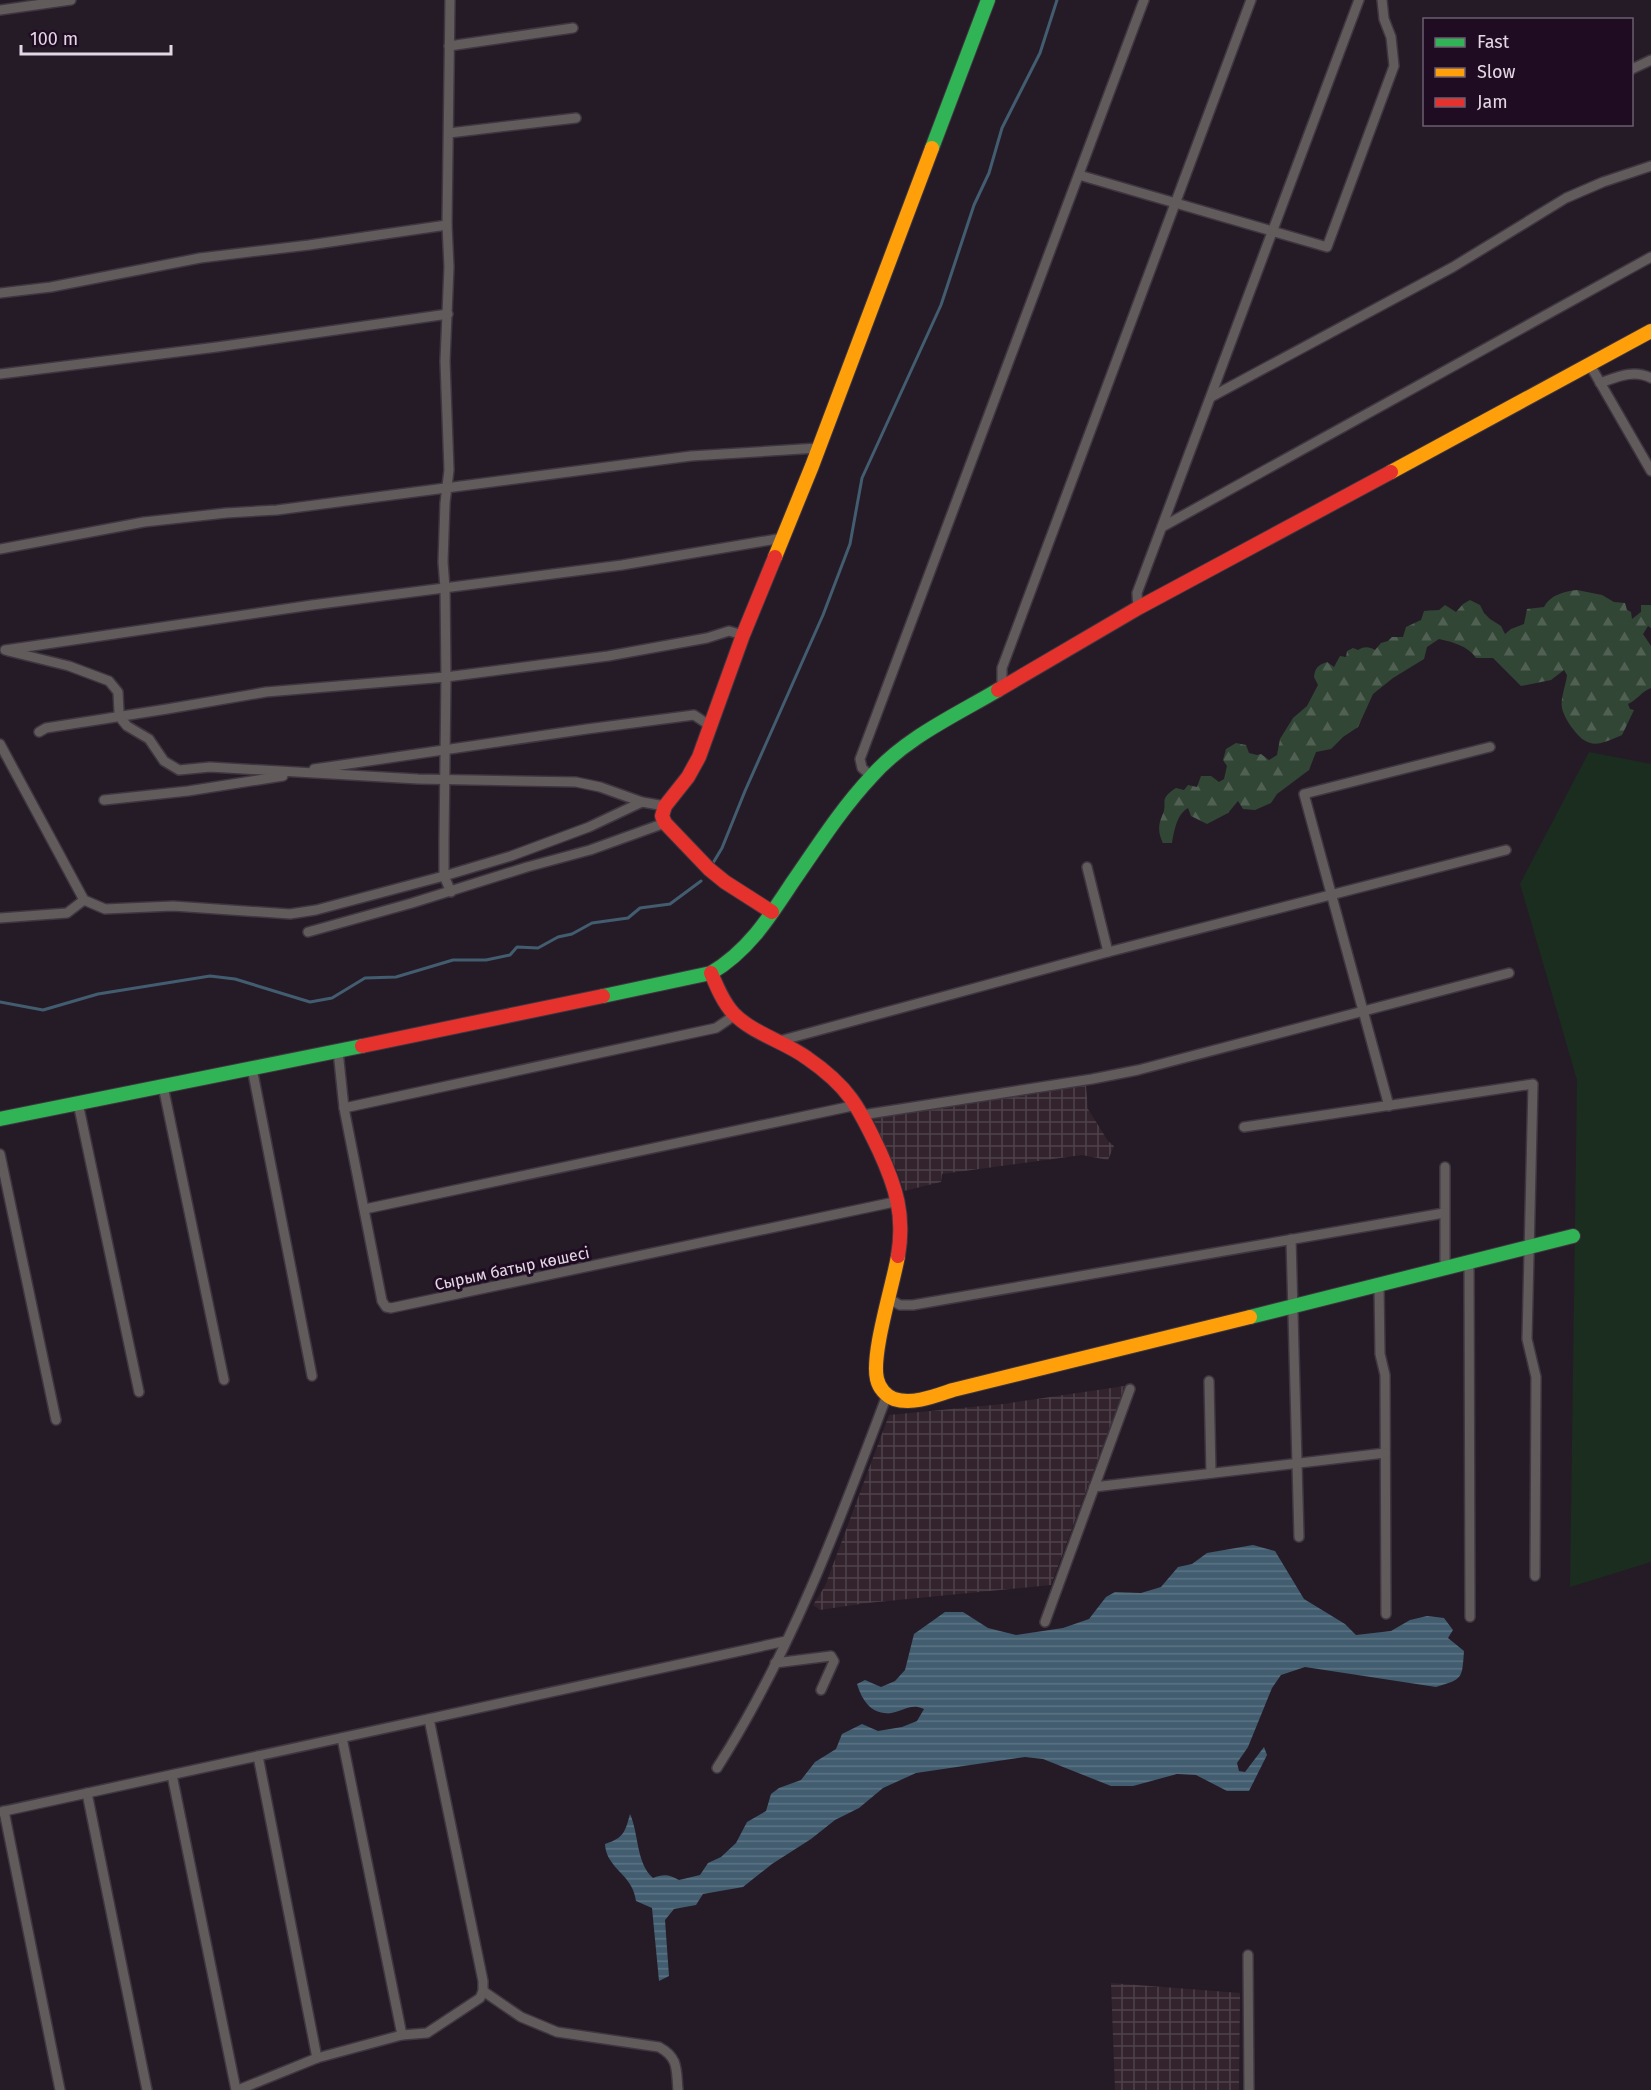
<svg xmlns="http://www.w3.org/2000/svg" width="1651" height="2090" font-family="'Fira Sans',sans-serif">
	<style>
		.industrial { fill: url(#industrial-grid) }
		.grass { fill: #1b2d1f }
		.forest { fill: url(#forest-firs) }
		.water { fill: url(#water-rules) }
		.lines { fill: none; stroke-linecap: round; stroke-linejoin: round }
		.stream { stroke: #425d70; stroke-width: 3 }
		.street-casing { stroke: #3f3640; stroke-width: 12 }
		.fast-casing { stroke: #3f3640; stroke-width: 16 }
		.slow-casing { stroke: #3f3640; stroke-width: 16 }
		.jam-casing { stroke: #3f3640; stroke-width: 16 }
		.street { stroke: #615b5c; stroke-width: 9 }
		.fast { stroke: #30b455; stroke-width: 14 }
		.slow { stroke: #ff9f0a; stroke-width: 14 }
		.jam { stroke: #e5322d; stroke-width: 14 }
		.labels { text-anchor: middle; stroke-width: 6; stroke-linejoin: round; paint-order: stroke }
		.street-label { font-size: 16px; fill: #e4d7e5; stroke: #1f0c22 }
	</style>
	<defs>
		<pattern id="industrial-grid" width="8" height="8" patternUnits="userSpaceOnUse" patternTransform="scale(1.5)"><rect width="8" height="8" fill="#33232d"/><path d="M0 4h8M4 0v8" fill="none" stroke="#50424b"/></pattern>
		<pattern id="forest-firs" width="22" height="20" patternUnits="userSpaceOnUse" patternTransform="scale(1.5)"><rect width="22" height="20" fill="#324635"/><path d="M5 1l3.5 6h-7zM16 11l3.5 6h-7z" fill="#506052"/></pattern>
		<pattern id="water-rules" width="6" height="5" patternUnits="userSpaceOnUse" patternTransform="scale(1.5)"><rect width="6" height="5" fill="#425d70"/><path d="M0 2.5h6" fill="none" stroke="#5d7484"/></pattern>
	</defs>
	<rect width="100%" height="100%" fill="#251b26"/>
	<g class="industrial">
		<path d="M1086,1085L1088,1109L1108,1141L1114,1146L1108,1160L1082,1155L942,1174L941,1182L904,1191L898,1173L872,1117Z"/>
		<path d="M1125,1386L1051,1585L867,1603L820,1610L813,1605L825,1586L889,1415L1003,1404Z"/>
		<path d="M1111,1983L1240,1993L1239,2090H1115Z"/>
	</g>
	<path class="grass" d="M1589,752L1651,764V1562L1570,1587L1577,1080L1520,884Z"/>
	<path class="forest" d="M1577,590L1602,595L1614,602L1625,603L1627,610L1631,612L1632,619L1641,612V605H1651V628L1648,626L1643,634L1651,646V688C1642,691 1637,700 1628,704L1630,709L1634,710L1622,735C1601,744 1589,751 1573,729C1569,724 1563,714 1562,708C1560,699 1566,685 1567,675L1564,670L1551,680L1521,686L1493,658H1476C1468,646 1453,642 1439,639L1427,647L1424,659L1393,678L1373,694L1358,727L1343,737L1331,749L1316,752L1309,770L1277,794L1271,803L1255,810L1243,809L1238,801L1228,813L1207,824L1191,816L1188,808C1177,814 1174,831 1172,843H1163C1158,833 1158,825 1162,816C1169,802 1157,800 1176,788L1184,790L1188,785L1197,787L1201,776H1211L1219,782L1224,779L1227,766L1223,760L1226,749L1236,743L1246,745L1249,753L1257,755L1261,754L1269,760L1277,755L1280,739L1293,718L1307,706L1318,685L1314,677C1315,668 1318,665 1327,662L1334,667L1340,656L1346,657L1347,651L1353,648L1358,650C1365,646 1369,647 1375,650L1381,643L1388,641L1392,637H1403L1406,627L1421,620L1424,611L1439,610L1445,605L1456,612L1463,604L1470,600L1480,605L1484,613L1490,619L1501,626L1505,634L1511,629L1524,624L1527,609L1544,607C1550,595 1565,591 1577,590Z"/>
	<path class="water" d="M1253,1545L1275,1551L1304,1599L1345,1624L1356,1635L1391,1631L1410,1620L1427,1616L1444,1618L1453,1630L1448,1638L1464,1651C1462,1679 1463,1679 1436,1687L1305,1667L1281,1675L1272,1688L1248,1747L1237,1763L1239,1771L1245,1772L1264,1747L1267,1755L1249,1791H1227L1196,1775L1177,1774L1133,1786H1111L1043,1759L1025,1757L916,1773L883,1788L859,1808L835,1820L811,1839L772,1864L743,1887L703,1894L696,1905L674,1909L665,1920L669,1976L659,1981L652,1908L636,1901C635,1896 634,1891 631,1886C623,1871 606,1864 605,1844C624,1838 625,1832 630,1814C639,1834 636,1863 653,1878C663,1874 669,1874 679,1880L700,1875L708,1863L721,1857L736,1843L747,1822L766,1811L771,1794L779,1788L801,1780L815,1762L836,1749L842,1734L862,1724L878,1731L902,1727L917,1721L924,1709C910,1703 905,1711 891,1713C871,1715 862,1700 857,1684L865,1680L881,1687L895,1681L905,1670L914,1634L945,1612H963L988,1628L1016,1635L1063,1628L1089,1619L1106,1597L1115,1592L1141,1593L1161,1587L1178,1567L1192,1564L1207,1553Z"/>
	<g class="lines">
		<g class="stream">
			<path d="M713,863L722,848L745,791L823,615L850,544L862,478L941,305L974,205L989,173L1002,128L1040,53L1057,0"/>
			<path d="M0,1002L43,1010L98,994L210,976L235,979L310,1002L332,998L365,978L396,977L453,960H486L510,955L517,947L538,948L558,937L572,934L592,923L628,918L640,908L670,904L701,881"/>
		</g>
		<g class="street-casing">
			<g id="street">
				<path d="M450,0L447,225L449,267L445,361L449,470L445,503L443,562L445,588L446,677L444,840V876L451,892"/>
				<path d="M0,10L71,0"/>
				<path d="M449,46L573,28"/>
				<path d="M1632,69L1651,60"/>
				<path d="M449,133L576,118"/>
				<path d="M1079,175L1327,247L1394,66L1391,37L1384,19L1382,0"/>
				<path d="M0,293L51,287L200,258L309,245L447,225"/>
				<path d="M1590,365L1651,471"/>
				<path d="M0,374L217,347L448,314"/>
				<path d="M1600,383C1617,377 1634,369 1651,378"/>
				<path d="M1211,397L1453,267L1566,198L1603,182L1651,166"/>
				<path d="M1162,527L1651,257"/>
				<path d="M0,549L144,522L226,513L277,510L691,456L818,448"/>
				<path d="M1138,608L1137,593L1359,0"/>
				<path d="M5,650L312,605L622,565L783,538"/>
				<path d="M8,651L69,666L109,681L118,692L119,712L122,720L127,726L149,739L164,761L179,770L210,767L418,779L576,782L600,787L642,802L665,806"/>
				<path d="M1002,688V668L1251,0"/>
				<path d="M39,732L46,728L167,709L266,692L446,677L608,656L707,638L729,631L743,635"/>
				<path d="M0,744L84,900L105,909L173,906L290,914L316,910L444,876L511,856L589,827L642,802"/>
				<path d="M314,769L587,729L694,715L709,725"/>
				<path d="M871,776L862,768L860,759L1144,0"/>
				<path d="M104,800L188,791L283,776"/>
				<path d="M1087,867L1108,952"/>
				<path d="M0,918L67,913L84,900"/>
				<path d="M308,932L412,903L527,867L590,850L665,823"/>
				<path d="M779,1041L1108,952L1506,850"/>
				<path d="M338,1051L344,1108L382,1301L386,1307L391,1308L899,1201"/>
				<path d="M252,1068L312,1376"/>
				<path d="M163,1086L224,1380"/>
				<path d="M78,1103L139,1392"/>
				<path d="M1389,1106L1304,794L1490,747"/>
				<path d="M344,1108L716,1028L735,1015"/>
				<path d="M862,1115L1092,1079L1138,1070L1509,973"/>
				<path d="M1244,1127L1533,1084L1527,1339L1536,1377L1535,1576"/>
				<path d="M0,1154L56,1420"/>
				<path d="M365,1209L857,1105"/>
				<path d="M1291,1239L1299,1537"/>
				<path d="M1469,1262L1470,1617"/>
				<path d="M1445,1268V1167"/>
				<path d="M1379,1286L1380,1354L1385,1375L1386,1614"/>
				<path d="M889,1299L900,1305H913L1444,1213"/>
				<path d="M1209,1381L1211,1473"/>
				<path d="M1094,1487L1385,1453"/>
				<path d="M1045,1622L1130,1389"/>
				<path d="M775,1663L831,1656L834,1661L821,1690"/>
				<path d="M342,1738L402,2035"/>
				<path d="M258,1756L317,2058"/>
				<path d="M717,1768C791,1652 839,1523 887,1395"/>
				<path d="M172,1775L236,2090"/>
				<path d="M87,1793L147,2090"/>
				<path d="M4,1811L60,2090"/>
				<path d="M0,1812L786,1641"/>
				<path d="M1248,1955L1249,2090"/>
				<path d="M483,1991L521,2017L557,2032L659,2047C679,2058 676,2069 678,2090"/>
				<path d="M238,2090L317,2058L402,2035L427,2033L480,1998L483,1991V1981L429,1719"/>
			</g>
		</g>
		<g class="fast-casing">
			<g id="fast">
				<path d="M932,148L988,0"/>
				<path d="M603,996L711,973C748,951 769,918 792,883C817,847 841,809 871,777C905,738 954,716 998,690"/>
				<path d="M0,1119L362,1046"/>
				<path d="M1250,1317L1573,1236"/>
			</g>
		</g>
		<g class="slow-casing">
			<g id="slow">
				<path d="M1391,472L1651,331"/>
				<path d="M775,557L812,466L932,148"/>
				<path d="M898,1256C893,1285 871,1354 877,1379C879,1388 886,1396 894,1399C913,1405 935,1396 953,1390L1250,1317"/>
			</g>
		</g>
		<g class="jam-casing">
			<g id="jam">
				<path d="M998,690L1138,608L1391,472"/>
				<path d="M772,912L725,882L709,869L665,823L662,816L665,806L688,777L699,757L743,635L775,557"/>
				<path d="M711,973C717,987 723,1002 733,1013C753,1034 784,1041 807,1058C849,1087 858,1106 879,1150C896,1187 905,1215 898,1256"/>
				<path d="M362,1046L603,996"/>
			</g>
		</g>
		<use href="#street" class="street"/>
		<use href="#fast" class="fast"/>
		<use href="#slow" class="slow"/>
		<use href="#jam" class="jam"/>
	</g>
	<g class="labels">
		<g class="street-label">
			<text transform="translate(512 1268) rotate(-12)" y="6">Сырым батыр көшесі</text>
		</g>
	</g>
	<rect x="1423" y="18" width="210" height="108" fill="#1f0c22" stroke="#6e5d70" stroke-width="1.5"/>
	<rect x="1435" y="38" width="30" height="9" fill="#30b455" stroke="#6e5d70" stroke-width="1.5"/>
	<text x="1477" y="48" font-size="18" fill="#e4d7e5">Fast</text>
	<rect x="1435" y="68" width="30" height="9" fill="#ff9f0a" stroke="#6e5d70" stroke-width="1.5"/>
	<text x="1477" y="78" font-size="18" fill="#e4d7e5">Slow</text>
	<rect x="1435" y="98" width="30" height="9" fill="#e5322d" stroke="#6e5d70" stroke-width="1.5"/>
	<text x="1477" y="108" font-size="18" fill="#e4d7e5">Jam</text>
	<path d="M21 45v9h150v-9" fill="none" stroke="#e4d7e5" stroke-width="3"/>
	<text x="30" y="45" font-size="18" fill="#e4d7e5" stroke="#1f0c22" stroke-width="4.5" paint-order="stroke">100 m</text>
</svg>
